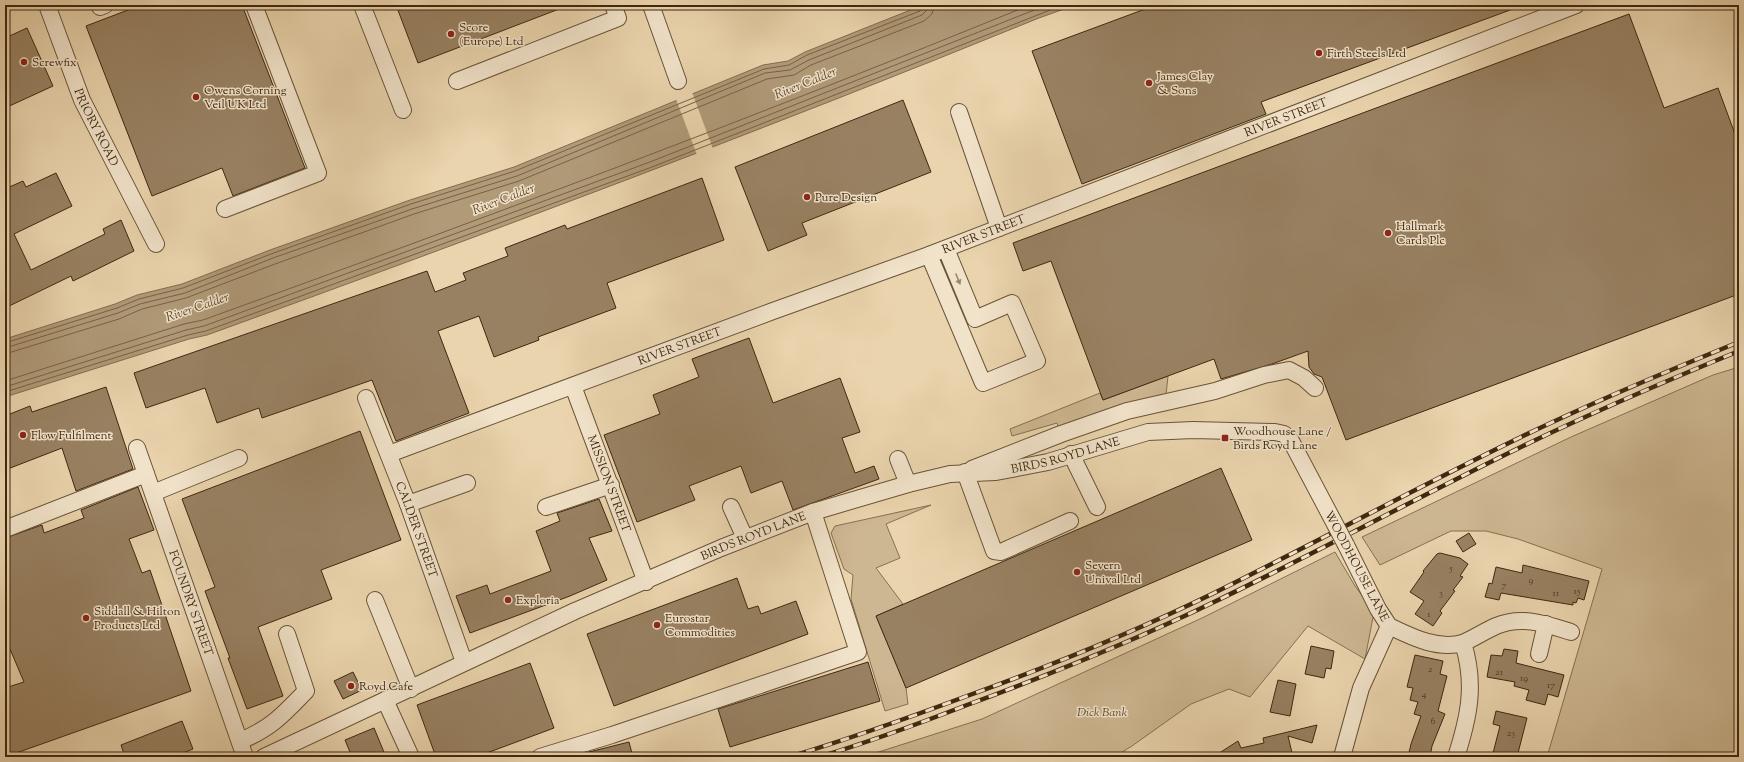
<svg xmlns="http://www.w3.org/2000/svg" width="1744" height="762" font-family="'Sorts Mill Goudy',serif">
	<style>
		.green { fill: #cdb792; stroke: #867051 }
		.water { fill: #b09a78; stroke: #836c4e }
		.pier { fill: #ead4ad }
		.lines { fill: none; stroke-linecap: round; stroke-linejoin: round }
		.shore { stroke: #786144; stroke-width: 1 }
		.building { fill: #988162; stroke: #3f2810 }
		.minor-casing { stroke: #6a5337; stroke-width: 18 }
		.minor { stroke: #f1e3ca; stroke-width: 16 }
		.rail-casing { stroke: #3f2810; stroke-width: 4.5 }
		.rail { stroke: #f1e3ca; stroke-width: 3; stroke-dasharray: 9; stroke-linecap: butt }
		.minor-bridge-casing { stroke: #6a5337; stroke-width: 18; stroke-linecap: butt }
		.minor-bridge { stroke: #f1e3ca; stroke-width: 16 }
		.oneway { fill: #98866d }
		.poi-dot { fill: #8f2418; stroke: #f1e3ca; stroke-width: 1.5 }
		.labels { text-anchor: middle; stroke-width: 3; stroke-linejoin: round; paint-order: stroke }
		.number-label { font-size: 10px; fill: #553e24 }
		.poi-label { font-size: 12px; fill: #3f2810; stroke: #f1e3ca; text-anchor: start }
		.street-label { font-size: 12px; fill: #3f2810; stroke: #f1e3ca }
		.park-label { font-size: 12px; font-style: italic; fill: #5b452a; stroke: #f1e3ca }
		.water-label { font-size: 13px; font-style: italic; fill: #614a2f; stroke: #f1e3ca }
	</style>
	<rect width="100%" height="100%" fill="#ead4ad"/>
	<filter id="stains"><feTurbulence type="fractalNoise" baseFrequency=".005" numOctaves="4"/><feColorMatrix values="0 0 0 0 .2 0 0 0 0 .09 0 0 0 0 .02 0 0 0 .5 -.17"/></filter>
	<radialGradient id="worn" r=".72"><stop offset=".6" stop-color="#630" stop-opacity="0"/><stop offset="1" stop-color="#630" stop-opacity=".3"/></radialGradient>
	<g class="green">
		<path d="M1739,367V757H1547L1602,569L1518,539L1486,531H1451L1380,565L1362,537L1571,437L1713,375Z"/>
		<path d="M1168,376L1166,395L1059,429L1057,423L1012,436L1010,429L1100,393L1103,400Z"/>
		<path d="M931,505L886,524L900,558L876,568L903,604L876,616L906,688L908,704L885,711L851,599L853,575L844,569L831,533L835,526Z"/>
		<path d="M1335,552L1355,586L1374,612L1365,659L1308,626L1250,697L1229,689L1191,704L1132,746L1114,757H863L982,719L1202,618Z"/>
	</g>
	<path class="water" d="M923,5H1075L1039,18C764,130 486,234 207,335L189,339L5,397V339L115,304L137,295L182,284L270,250L410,200L514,167L763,65L788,61L805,52Z"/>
	<path class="pier" d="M692,92L713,149L697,155L676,99Z"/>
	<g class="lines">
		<g class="shore">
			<path d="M5,343L117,308L139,299L183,288L271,254L411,204L515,171L764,69L789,65L807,55L920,11L923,5"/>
			<path d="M5,348L118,313L140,304L185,293L273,258L412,209L517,176L765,73L790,70L809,60L922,15L926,11L928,5"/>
			<path d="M5,354L119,319L142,309L186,298L275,264L414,214L519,181L767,79L794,75L811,65L924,21L932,14L934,5"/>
			<path d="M5,381L184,324L203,320C480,220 756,117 1030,5"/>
			<path d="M5,387L186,330L204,326L650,162L1047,5"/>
			<path d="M5,392L188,335L206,331L652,167L1063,5"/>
		</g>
	</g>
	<g class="building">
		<path d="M141,5H242L305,168L233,196L222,168L152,196L86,26Z"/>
		<path d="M396,5H567V6L418,63Z"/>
		<path d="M1156,5H1520L1521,6L1261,102L1266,114L1082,184L1032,51Z"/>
		<path d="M1629,14L1664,108L1718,88L1739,145V294L1346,440L1322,377L1314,374L1309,367L1308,351L1272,364L1221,379L1214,359L1103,400L1051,261L1023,271L1013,243Z"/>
		<path d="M27,28L53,86L5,108V38Z"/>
		<path d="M903,100L931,172L802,223L807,235L768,251L735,167Z"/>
		<path d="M56,173L72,206L14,234L31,270L105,234L103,229L121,220L134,251L73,281L71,276L5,308V189L23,181L26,187Z"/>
		<path d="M702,178L724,240L607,283L616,308L538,337L539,340L494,357L479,316L438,331L469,413L396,441L372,380L262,418L259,408L217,423L205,388L146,408L134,373L427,271L435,292L466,280L463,273L508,256L505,248L565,225L567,229Z"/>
		<path d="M749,338L773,403L840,378L860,432L842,438L855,473L874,466L879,479L793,510L782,481L751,493L741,466L689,486L695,500L637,522L604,435L660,414L653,395L699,377L692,359Z"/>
		<path d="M106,387L133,469L76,491L62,448L5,470V416L30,406L32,412Z"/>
		<path d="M360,431L401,540L321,570L332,599L258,627L283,696L247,709L228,658H230L205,591L215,587L182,499Z"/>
		<path d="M1221,468L1252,540L906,688L876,616Z"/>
		<path d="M138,487L154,530L129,539L142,573L150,570L191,691L5,757V688L24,682L10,649L5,651V538L42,525L44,533L84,518L81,510Z"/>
		<path d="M599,499L612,531L589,538L607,580L570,596L470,633L456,596L487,585L490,594L551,571L536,531L560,521L557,513Z"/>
		<path d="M1469,533L1476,544L1463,552L1456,541Z"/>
		<path d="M1440,553L1460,558L1468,564L1460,576L1463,577L1453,590L1455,591L1440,611L1442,613L1433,626L1415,614L1424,601L1410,592L1424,572L1423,571L1437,554Z"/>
		<path d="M1523,565L1589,581L1584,600L1578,598L1576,603L1573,602V605L1501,593L1499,600L1485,597L1489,583L1492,584L1496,567L1522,573Z"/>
		<path d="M737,578L748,609L758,606L761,614L796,601L808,634L614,706L587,634Z"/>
		<path d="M1311,646L1334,651L1331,669L1326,668L1324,678L1305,674Z"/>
		<path d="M1504,649L1518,651L1516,663L1564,675L1558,697L1548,694L1545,705L1526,700L1529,690L1514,686L1515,682L1487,677L1491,655L1502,656Z"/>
		<path d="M1415,655L1443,661L1440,674L1447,676L1438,711L1445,714L1432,746L1430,757H1408L1411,744L1421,716L1414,714L1418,702L1410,700L1413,688L1407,687Z"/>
		<path d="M868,662L880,701L730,747L718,709Z"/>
		<path d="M530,663L554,728L476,757H436L417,705Z"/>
		<path d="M353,672L362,690L343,699L334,681Z"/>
		<path d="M1278,680L1296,684L1290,716L1270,712Z"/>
		<path d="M1496,711L1527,718L1517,757H1492L1500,726L1493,724Z"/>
		<path d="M182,721L193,749L173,757H125L121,745Z"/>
		<path d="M1317,725L1312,743L1288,736L1293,757H1213L1238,741L1241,748L1264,743L1263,738Z"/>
		<path d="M374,728L386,757H352L345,740Z"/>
		<path d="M629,742L633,757H589V752Z"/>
	</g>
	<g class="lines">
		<g class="minor-casing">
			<g id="minor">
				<path id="s1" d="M47,5L82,100L156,244"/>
				<path d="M362,5L403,110"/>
				<path d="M651,5L678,81"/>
				<path d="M100,7L105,5"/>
				<path d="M457,81L618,18L613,5"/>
				<path d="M959,112L999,228"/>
				<path d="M225,209L318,173L254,5"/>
				<path d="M929,255L983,383L1037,361L1012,303L975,319L946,249"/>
				<path id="s2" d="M573,386L646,582"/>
				<path id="s3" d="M366,398L408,504L464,662"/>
				<path id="s4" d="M137,448L245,757"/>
				<path id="s5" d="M389,454L773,311L929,255L1576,5"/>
				<path d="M1071,454L1097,507"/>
				<path d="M898,459L908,484"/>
				<path d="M972,469L1061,434L1127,411L1215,391L1264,375L1289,370L1304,378L1315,388"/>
				<path d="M965,472L994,551L1001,552L1070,521"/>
				<path d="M153,493L239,458"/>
				<path d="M408,504L467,483"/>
				<path d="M546,507L611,485"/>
				<path d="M731,507L745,538"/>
				<path d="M5,529L146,474"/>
				<path d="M375,600L411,689"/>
				<path d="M1389,626C1412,637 1437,650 1463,643"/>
				<path d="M1539,654L1546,624"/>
				<path d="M385,700L411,757"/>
				<path d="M240,741C270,729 283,715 306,691L287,634"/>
				<path id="s6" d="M264,757L575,611L721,548L813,512L908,484L950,474L996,472L1048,462L1148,432L1193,430L1275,432L1284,434L1291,441"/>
				<path d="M540,757L612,735L858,652L813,512"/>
				<path d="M1342,757L1361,688L1389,626L1378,609L1346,545"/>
				<path d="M1456,757C1469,717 1476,684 1463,643C1474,638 1485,631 1496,626C1522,615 1546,624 1571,632"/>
			</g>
		</g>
		<use href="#minor" class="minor"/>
		<g class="rail-casing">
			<g id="rail">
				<path d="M789,757C849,739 908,718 967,696C1050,666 1132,633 1212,594C1315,543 1416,488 1519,438C1591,403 1665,372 1739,342"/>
				<path d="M819,757C869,742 918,724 967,705C1051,674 1134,641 1214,602C1318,552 1418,497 1521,447C1593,412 1666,381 1739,351"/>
			</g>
		</g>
		<use href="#rail" class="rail"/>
		<g class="minor-bridge-casing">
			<path id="minor-bridge" d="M1291,441L1346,545"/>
		</g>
		<use href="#minor-bridge" class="minor-bridge"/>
	</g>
	<defs><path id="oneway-solid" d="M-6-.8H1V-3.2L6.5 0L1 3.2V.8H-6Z"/></defs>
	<use class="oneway" href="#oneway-solid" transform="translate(958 279) rotate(68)"/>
	<g class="poi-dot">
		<circle cx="451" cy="34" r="4"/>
		<circle cx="1319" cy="53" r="4"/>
		<circle cx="24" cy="62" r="4"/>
		<circle cx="1149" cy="83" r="4"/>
		<circle cx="196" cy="97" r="4"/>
		<circle cx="807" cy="197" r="4"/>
		<circle cx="1388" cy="233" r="4"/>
		<circle cx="23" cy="435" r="4"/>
		<rect x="1221" y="434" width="8" height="8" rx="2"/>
		<circle cx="1077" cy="572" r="4"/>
		<circle cx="508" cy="600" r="4"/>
		<circle cx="86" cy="618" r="4"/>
		<circle cx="657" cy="625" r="4"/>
		<circle cx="351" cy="686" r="4"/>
	</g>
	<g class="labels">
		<g class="number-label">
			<text x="1451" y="571">5</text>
			<text x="1531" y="583">9</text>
			<text x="1504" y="588">7</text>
			<text x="1577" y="594">15</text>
			<text x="1441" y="596">3</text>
			<text x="1556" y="596">11</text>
			<text x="1429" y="617">1</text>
			<text x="1430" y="672">2</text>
			<text x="1499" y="675">21</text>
			<text x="1524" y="681">19</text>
			<text x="1551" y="688">17</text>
			<text x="1424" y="697">4</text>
			<text x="1433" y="724">6</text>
			<text x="1511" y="736">23</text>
		</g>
		<g class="poi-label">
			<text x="459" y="31">Score<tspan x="459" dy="14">(Europe) Ltd</tspan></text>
			<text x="1327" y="57">Firth Steels Ltd</text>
			<text x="32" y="66">Screwfix</text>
			<text x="1157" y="80">James Clay<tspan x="1157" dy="14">&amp; Sons</tspan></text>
			<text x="204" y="94">Owens Corning<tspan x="204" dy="14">Veil UK Ltd</tspan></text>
			<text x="815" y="201">Pure Design</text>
			<text x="1396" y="230">Hallmark<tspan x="1396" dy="14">Cards Plc</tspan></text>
			<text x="1233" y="435">Woodhouse Lane /<tspan x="1233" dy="14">Birds Royd Lane</tspan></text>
			<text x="31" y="439">Flow Fulfilment</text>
			<text x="1085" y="569">Severn<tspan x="1085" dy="14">Unival Ltd</tspan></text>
			<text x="516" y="604">Exploria</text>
			<text x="94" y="615">Siddall &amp; Hilton<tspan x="94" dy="14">Products Ltd</tspan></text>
			<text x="665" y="622">Eurostar<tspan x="665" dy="14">Commodities</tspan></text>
			<text x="359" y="690">Royd Cafe</text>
		</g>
		<g class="street-label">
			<text dy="4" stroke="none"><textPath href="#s5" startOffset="958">RIVER STREET</textPath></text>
			<text dy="4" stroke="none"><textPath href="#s1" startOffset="132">PRIORY ROAD</textPath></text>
			<text dy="4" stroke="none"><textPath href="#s5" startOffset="634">RIVER STREET</textPath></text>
			<text dy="4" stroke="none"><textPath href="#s5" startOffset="310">RIVER STREET</textPath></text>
			<text dy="4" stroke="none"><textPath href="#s6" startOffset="861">BIRDS ROYD LANE</textPath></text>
			<text dy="4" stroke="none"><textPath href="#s2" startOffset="104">MISSION STREET</textPath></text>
			<text dy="4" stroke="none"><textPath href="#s3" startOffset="141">CALDER STREET</textPath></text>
			<text dy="4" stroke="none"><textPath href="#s6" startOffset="537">BIRDS ROYD LANE</textPath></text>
			<text transform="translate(1357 566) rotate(62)" y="4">WOODHOUSE LANE</text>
			<text dy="4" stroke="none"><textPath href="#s4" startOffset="164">FOUNDRY STREET</textPath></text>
		</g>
		<g class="park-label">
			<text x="1102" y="716">Dick Bank</text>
		</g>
		<g class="water-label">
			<text transform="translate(805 82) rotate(-22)" y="5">River Calder</text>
			<text transform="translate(503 198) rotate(-21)" y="5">River Calder</text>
			<text transform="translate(197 306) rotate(-19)" y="5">River Calder</text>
		</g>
	</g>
	<rect width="1744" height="762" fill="none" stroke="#ead4ad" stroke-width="20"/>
	<rect x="6" y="6" width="1732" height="750" fill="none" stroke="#3f2810" stroke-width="2"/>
	<rect x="10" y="10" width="1724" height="742" fill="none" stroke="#3f2810"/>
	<rect width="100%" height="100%" filter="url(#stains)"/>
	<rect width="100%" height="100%" fill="url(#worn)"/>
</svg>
